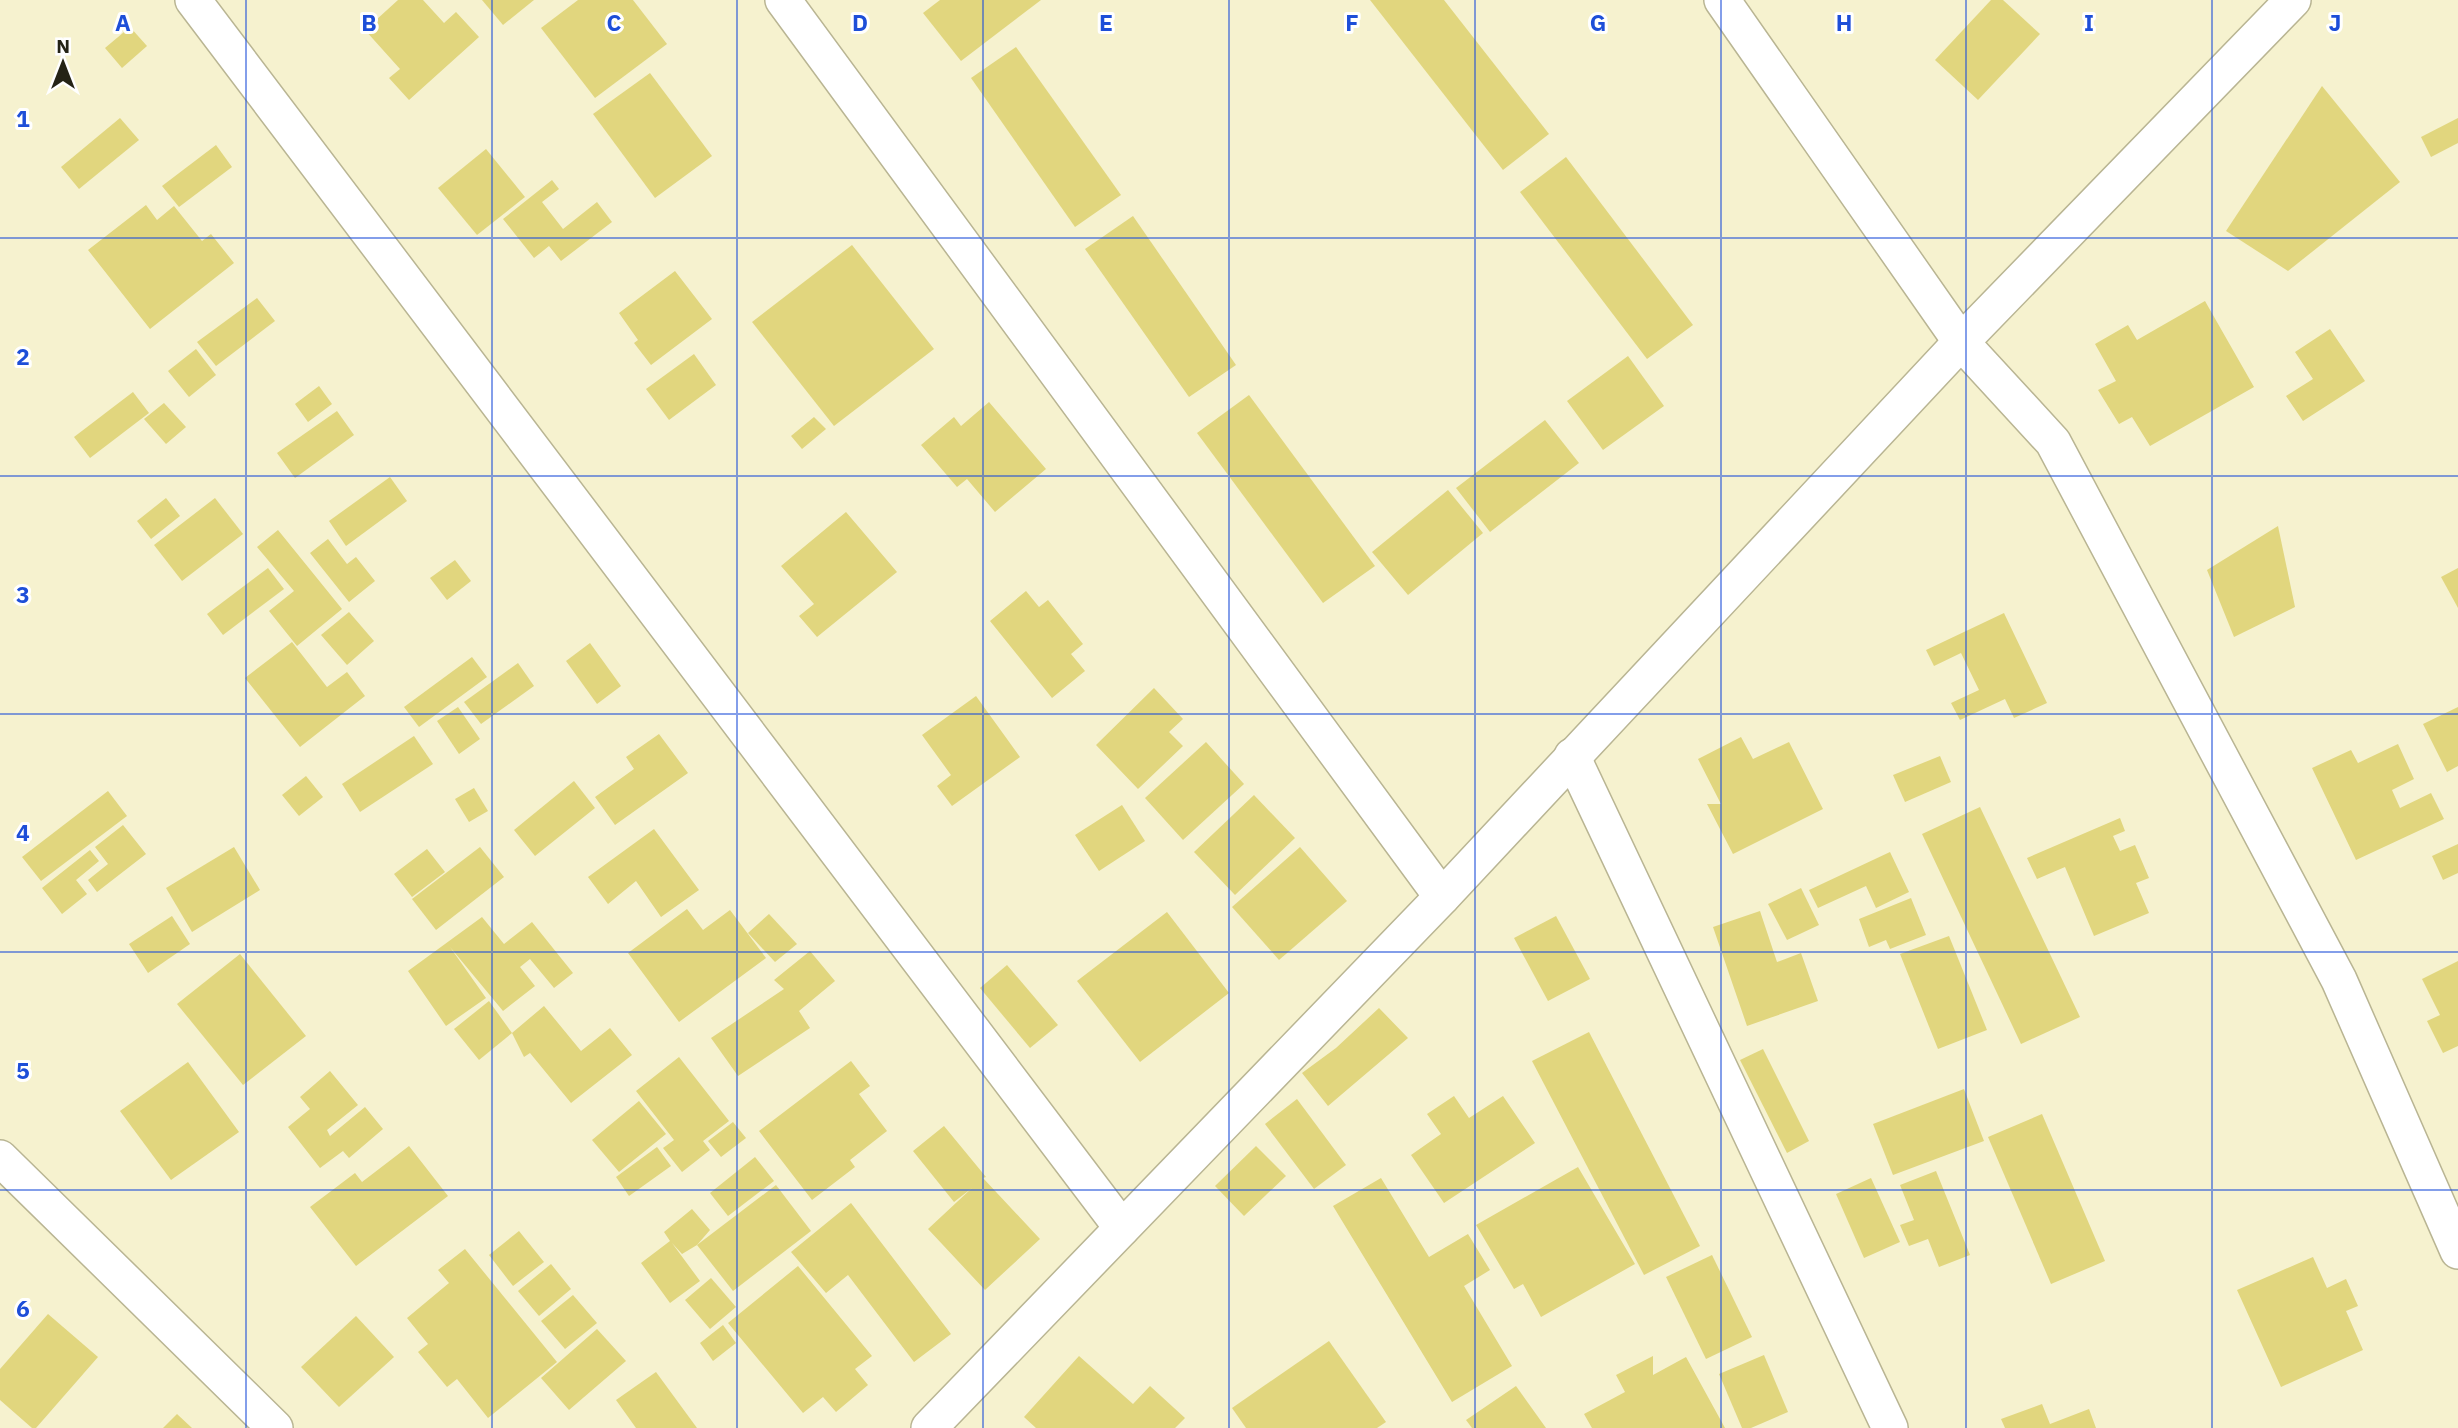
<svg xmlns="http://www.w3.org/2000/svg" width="2458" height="1428" font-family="'IBM Plex Sans',sans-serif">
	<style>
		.building { fill: #e1d67e }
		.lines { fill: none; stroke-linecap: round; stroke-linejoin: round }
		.minor-casing { stroke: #b9b593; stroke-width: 38 }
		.minor { stroke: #fff; stroke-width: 35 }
		.grid { fill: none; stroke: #1d4ed8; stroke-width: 2; stroke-opacity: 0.55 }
		.grid-label { font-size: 23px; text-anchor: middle; font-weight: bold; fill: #1d4ed8; stroke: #fff; stroke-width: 6; stroke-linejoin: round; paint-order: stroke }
	</style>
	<rect width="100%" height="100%" fill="#f6f2cf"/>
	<g class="building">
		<path d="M398,0H423L444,23L456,12L479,37L409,100L389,78L400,69L365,30Z"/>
		<path d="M482,0H534L503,25Z"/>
		<path d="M578,0H633L667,44L595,98L541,28Z"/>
		<path d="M940,0H1041L961,61L923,13Z"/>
		<path d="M1370,0H1444L1549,134L1503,170Z"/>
		<path d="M1991,0H2003L2040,34L1978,100L1935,60Z"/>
		<path d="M130,27L147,46L122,68L105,48Z"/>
		<path d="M1016,47L1121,195L1075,227L971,78Z"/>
		<path d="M650,73L712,156L655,198L593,114Z"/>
		<path d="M2322,86L2400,182L2288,271L2226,231Z"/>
		<path d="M120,118L139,140L79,189L61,167Z"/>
		<path d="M2458,118V143L2431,157L2421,137Z"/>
		<path d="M216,145L232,167L179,207L162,186Z"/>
		<path d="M486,149L525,197L477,235L438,188Z"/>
		<path d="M1566,157L1693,325L1647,359L1520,192Z"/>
		<path d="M552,180L559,189L542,202L563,229L597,202L612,222L561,261L549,246L534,258L503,219Z"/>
		<path d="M146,205L157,220L174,206L202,241L211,234L234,263L150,329L88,250Z"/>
		<path d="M1133,216L1236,365L1189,397L1085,249Z"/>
		<path d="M852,245L934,349L834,426L752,322Z"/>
		<path d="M675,271L712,319L651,365L634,343L638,340L619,313Z"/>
		<path d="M257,298L275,321L216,366L197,342Z"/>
		<path d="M2205,301L2254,387L2150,446L2132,417L2119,424L2098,390L2116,381L2095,344L2128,325L2137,340Z"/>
		<path d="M2330,329L2365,381L2303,421L2286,396L2313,379L2295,352Z"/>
		<path d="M196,349L216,375L189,397L168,371Z"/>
		<path d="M694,354L716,385L669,420L646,389Z"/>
		<path d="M1628,356L1664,406L1603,450L1567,401Z"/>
		<path d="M319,386L332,404L308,422L295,404Z"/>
		<path d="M133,392L149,413L90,458L74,437Z"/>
		<path d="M1249,395L1375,566L1323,603L1197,433Z"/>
		<path d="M989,402L1046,469L995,512L967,479L957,487L921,445L954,417L961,426Z"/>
		<path d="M164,403L186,427L166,444L144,419Z"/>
		<path d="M337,411L354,435L295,478L277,453Z"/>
		<path d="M814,417L826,429L802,449L791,436Z"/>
		<path d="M1545,420L1579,463L1490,532L1456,488Z"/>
		<path d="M390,477L407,501L346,546L329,521Z"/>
		<path d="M1448,490L1483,533L1408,595L1372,552Z"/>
		<path d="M166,498L180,516L151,539L137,521Z"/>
		<path d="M215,498L243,534L182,581L154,545Z"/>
		<path d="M846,512L897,572L817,637L799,616L814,604L781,566Z"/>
		<path d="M2278,526L2295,607L2234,637L2207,570Z"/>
		<path d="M278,530L342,609L297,646L269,611L294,591L257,547Z"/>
		<path d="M328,539L347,564L356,557L375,581L349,602L310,553Z"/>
		<path d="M455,560L471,581L447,600L430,578Z"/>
		<path d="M268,568L284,589L223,635L207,614Z"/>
		<path d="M2458,568V608L2441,577Z"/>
		<path d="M1026,591L1039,607L1048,600L1083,644L1071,654L1085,671L1052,698L990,621Z"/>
		<path d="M349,612L374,641L347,665L321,635Z"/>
		<path d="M2004,613L2047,703L2014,718L2005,699L1960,720L1951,703L1979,690L1961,653L1934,666L1926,650Z"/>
		<path d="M292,642L327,687L347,672L365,696L300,747L245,678Z"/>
		<path d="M590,643L621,686L597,704L566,661Z"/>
		<path d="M472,657L487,677L419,727L404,707Z"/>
		<path d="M518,663L534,686L481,724L464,702Z"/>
		<path d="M1154,688L1183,719L1169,732L1183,746L1138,789L1096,745Z"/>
		<path d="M976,696L1020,757L952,806L937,786L951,775L922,735Z"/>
		<path d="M458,707L480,739L459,754L437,721Z"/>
		<path d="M2458,707V766L2447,772L2423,724Z"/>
		<path d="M659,734L688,773L615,825L595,797L634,769L626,757Z"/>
		<path d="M414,736L433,764L360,812L342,784Z"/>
		<path d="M1741,737L1753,759L1789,742L1823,809L1733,854L1707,804H1721L1698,759Z"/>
		<path d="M1206,742L1244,784L1183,840L1145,798Z"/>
		<path d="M2398,744L2414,779L2392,790L2400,808L2431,793L2444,819L2356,860L2312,768L2351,750L2358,763Z"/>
		<path d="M1940,756L1951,782L1905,802L1893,775Z"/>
		<path d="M306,776L323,797L299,816L282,795Z"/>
		<path d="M574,781L595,808L535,856L514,830Z"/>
		<path d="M474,788L488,811L469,822L455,799Z"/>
		<path d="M108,791L127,816L41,881L22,857Z"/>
		<path d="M1254,795L1295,838L1235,895L1194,852Z"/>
		<path d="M1122,805L1145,841L1099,871L1075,835Z"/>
		<path d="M1980,807L2080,1017L2021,1044L1922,834Z"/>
		<path d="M2120,818L2125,831L2113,836L2120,851L2135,845L2149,878L2136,883L2149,913L2094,936L2065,867L2037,879L2027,858Z"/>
		<path d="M123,825L146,854L97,892L88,880L108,864L95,847Z"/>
		<path d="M654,829L699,890L661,917L636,881L608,904L588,877Z"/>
		<path d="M2458,844V873L2443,880L2432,856Z"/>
		<path d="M234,847L260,890L192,932L166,888Z"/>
		<path d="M480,847L504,877L436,930L412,899Z"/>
		<path d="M1300,847L1347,901L1279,960L1232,907Z"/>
		<path d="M427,849L445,872L412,897L394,874Z"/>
		<path d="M90,850L99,861L76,880L87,894L62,914L42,888Z"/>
		<path d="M1890,852L1909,892L1876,908L1866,886L1818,908L1809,890Z"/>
		<path d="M1801,888L1819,925L1787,940L1768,904Z"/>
		<path d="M1911,898L1926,935L1890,949L1886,940L1869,947L1859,919Z"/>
		<path d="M687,909L703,930L730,910L766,958L679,1022L628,953Z"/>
		<path d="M1760,911L1777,962L1801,953L1818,1001L1747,1026L1713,927Z"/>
		<path d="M1167,912L1229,993L1140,1062L1077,981Z"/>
		<path d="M769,914L797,944L775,962L748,933Z"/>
		<path d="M172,916L190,944L148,973L129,944Z"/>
		<path d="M1556,916L1590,979L1548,1001L1514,938Z"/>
		<path d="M482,917L504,944L532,922L573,973L554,988L530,959L520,967L535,986L503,1011L450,947L486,998L446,1026L408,971Z"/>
		<path d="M1949,936L1987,1030L1938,1049L1900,954Z"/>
		<path d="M810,951L835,981L799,1011L810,1028L738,1076L711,1038L784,989L774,980Z"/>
		<path d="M240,954L306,1036L243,1085L177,1004Z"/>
		<path d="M2458,961V1046L2443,1053L2427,1021L2440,1015L2422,979Z"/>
		<path d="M1007,965L1058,1025L1030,1048L980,988Z"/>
		<path d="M489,1001L512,1033L479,1060L454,1029Z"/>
		<path d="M544,1006L581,1051L610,1028L632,1055L571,1103L530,1053L524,1057L512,1033Z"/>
		<path d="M1379,1008L1408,1038L1328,1106L1302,1073L1336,1048Z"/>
		<path d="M1589,1032L1700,1246L1644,1275L1532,1061Z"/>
		<path d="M1763,1049L1809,1141L1787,1153L1740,1060Z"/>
		<path d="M679,1057L729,1121L703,1141L710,1150L682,1172L663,1148L674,1140L636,1091Z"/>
		<path d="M851,1061L870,1086L859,1094L887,1131L850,1160L855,1167L812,1200L759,1131Z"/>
		<path d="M188,1062L239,1132L171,1180L120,1111Z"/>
		<path d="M330,1071L358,1105L327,1130L330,1136L365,1107L383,1129L349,1158L343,1151L320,1168L288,1127L310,1109L300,1097Z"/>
		<path d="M1964,1089L1984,1141L1893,1175L1873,1124Z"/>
		<path d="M1454,1096L1469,1118L1503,1096L1535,1143L1444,1203L1411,1155L1441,1134L1427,1114Z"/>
		<path d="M1297,1099L1346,1165L1314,1189L1265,1124Z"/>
		<path d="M639,1101L666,1134L619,1172L592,1140Z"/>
		<path d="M2042,1114L2105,1261L2051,1284L1988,1137Z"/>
		<path d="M733,1122L746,1138L721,1157L708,1141Z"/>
		<path d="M944,1126L986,1177L983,1178L1040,1239L985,1290L928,1229L972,1188L954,1202L913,1151Z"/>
		<path d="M409,1146L448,1196L356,1266L310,1207L355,1173L362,1182Z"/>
		<path d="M1256,1146L1286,1176L1244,1216L1215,1186Z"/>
		<path d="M657,1147L671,1166L629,1196L616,1177Z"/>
		<path d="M755,1157L774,1181L728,1216L710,1193Z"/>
		<path d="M1578,1167L1635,1264L1541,1317L1523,1284L1514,1289L1476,1225Z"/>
		<path d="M1936,1171L1970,1255L1939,1267L1928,1239L1909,1246L1900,1225L1914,1220L1900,1185Z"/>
		<path d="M1381,1178L1429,1257L1468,1234L1490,1270L1464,1286L1512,1366L1452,1402L1333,1206Z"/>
		<path d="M1871,1178L1900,1242L1864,1258L1836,1194Z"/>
		<path d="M776,1185L811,1231L733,1291L697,1245Z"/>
		<path d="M851,1203L951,1334L914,1362L848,1275L826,1293L791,1252Z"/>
		<path d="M692,1209L710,1230L697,1245L682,1254L672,1243L700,1281L670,1303L641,1263L670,1241L664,1232Z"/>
		<path d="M519,1231L544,1262L513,1286L489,1255Z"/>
		<path d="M465,1249L557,1362L488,1418L457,1379L447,1387L418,1352L428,1344L407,1318L449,1283L438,1270Z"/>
		<path d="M1712,1255L1752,1337L1706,1359L1666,1277Z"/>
		<path d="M2313,1257L2327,1288L2346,1279L2358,1306L2346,1311L2363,1350L2281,1387L2237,1290Z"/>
		<path d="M551,1264L571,1289L539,1316L518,1291Z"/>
		<path d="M798,1266L872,1356L855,1369L868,1385L836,1412L823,1397L803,1413L728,1323Z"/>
		<path d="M711,1278L736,1307L710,1329L685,1300Z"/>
		<path d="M573,1295L597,1323L565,1349L541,1321Z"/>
		<path d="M48,1314L98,1357L36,1428H32L0,1400V1369Z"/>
		<path d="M356,1316L394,1357L339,1407L301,1367Z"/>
		<path d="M723,1325L736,1343L713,1361L700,1343Z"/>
		<path d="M597,1329L626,1361L569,1410L541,1378Z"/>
		<path d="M1329,1341L1386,1422L1377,1428H1246L1232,1408Z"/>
		<path d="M1764,1355L1788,1412L1751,1428H1742L1719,1374Z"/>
		<path d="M1079,1356L1133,1404L1150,1386L1185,1418L1175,1428H1036L1024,1417Z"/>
		<path d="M1653,1356V1375L1686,1357L1725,1428H1592L1584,1414L1625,1392L1616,1375Z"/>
		<path d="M656,1372L697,1428H636L616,1400Z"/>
		<path d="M1516,1386L1546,1428H1472L1466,1420Z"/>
		<path d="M2042,1404L2050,1424L2089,1409L2096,1428H2005L2001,1419Z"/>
		<path d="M177,1414L192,1428H163Z"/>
	</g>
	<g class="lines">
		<g class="minor-casing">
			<g id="minor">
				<path d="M193,0L1122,1228"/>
				<path d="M783,0L1442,897"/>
				<path d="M1722,0L1961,342L2053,442L2339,980L2458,1251"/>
				<path d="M1572,756L1890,1428"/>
				<path d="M0,1158L275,1428"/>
				<path d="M929,1428L1442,897L1961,342L2293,0"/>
			</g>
		</g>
		<use href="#minor" class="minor"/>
	</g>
	<path class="grid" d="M246,0V1428M492,0V1428M737,0V1428M983,0V1428M1229,0V1428M1475,0V1428M1721,0V1428M1966,0V1428M2212,0V1428M0,238H2458M0,476H2458M0,714H2458M0,952H2458M0,1190H2458"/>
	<g class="grid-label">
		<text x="123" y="31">A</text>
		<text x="369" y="31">B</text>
		<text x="614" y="31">C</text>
		<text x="860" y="31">D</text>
		<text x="1106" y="31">E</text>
		<text x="1352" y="31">F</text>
		<text x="1598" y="31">G</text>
		<text x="1844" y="31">H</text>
		<text x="2089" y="31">I</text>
		<text x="2335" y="31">J</text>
		<text x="23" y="127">1</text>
		<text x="23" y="365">2</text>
		<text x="23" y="603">3</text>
		<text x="23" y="841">4</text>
		<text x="23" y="1079">5</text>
		<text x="23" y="1317">6</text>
	</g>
	<g transform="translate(63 63)" stroke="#ffffff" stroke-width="5" paint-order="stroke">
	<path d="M0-5L12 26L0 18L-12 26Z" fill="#242316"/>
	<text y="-10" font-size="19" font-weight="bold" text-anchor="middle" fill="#242316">N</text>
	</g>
</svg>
